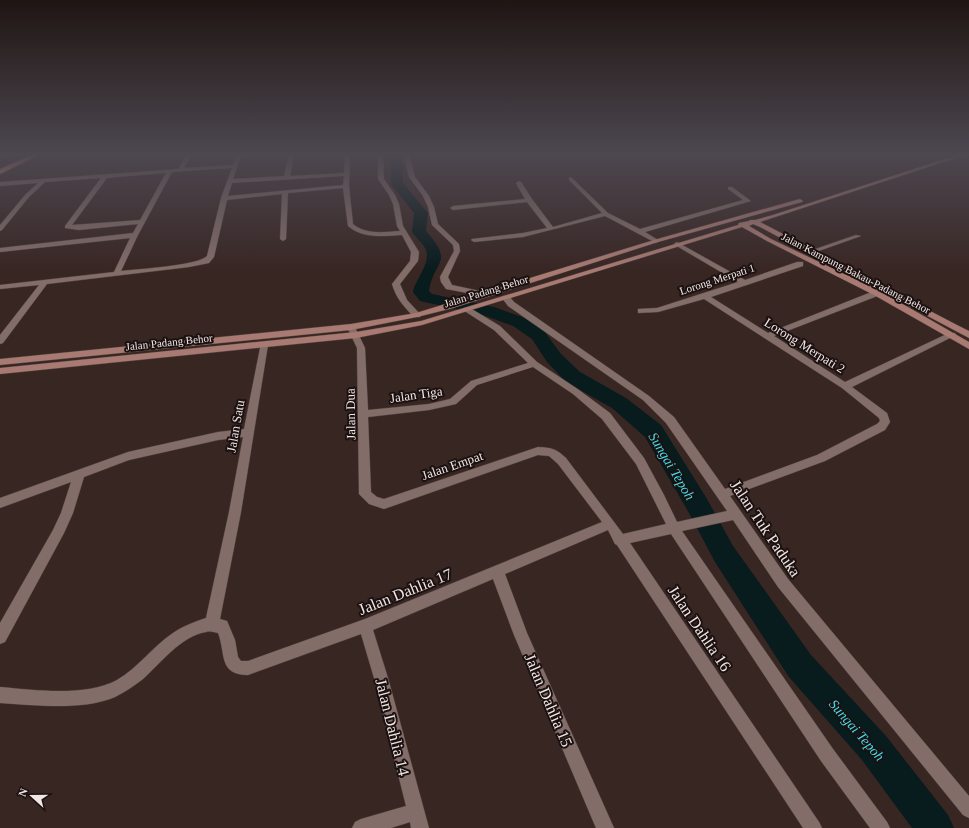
<svg xmlns="http://www.w3.org/2000/svg" width="969" height="828" font-family="Georgia,serif">
	<style>
		.lines { fill: none; stroke-linecap: round; stroke-linejoin: round }
		.river { fill: #081b1d; fill-rule: evenodd }
		.street-casing { stroke: #524340; stroke-width: 1 }
		.secondary-casing { stroke: #524340; stroke-width: 1 }
		.highway-casing { stroke: #524340; stroke-width: 1 }
		.street { fill: #836d69; fill-rule: evenodd }
		.secondary { fill: #a87a72; fill-rule: evenodd }
		.highway { fill: #ff9787; fill-rule: evenodd }
		.labels { text-anchor: middle; stroke-width: 4; stroke-linejoin: round; paint-order: stroke }
		.far-street-label { font-size: 11px; fill: #f2e6e4; stroke: #1a1110 }
		.street-label { font-size: 13px; fill: #f2e6e4; stroke: #1a1110 }
		.water-label { font-size: 14px; font-style: italic; fill: #42dceb; stroke: #1a1110 }
		.near-street-label { font-size: 16px; fill: #f2e6e4; stroke: #1a1110 }
	</style>
	<rect width="100%" height="100%" fill="#382623"/>
	<g class="lines">
		<path class="river" d="M388,155H398L403,166V183L428,213L426,231C455,264 434,259 429,291L432,294L494,307L525,318L544,331L561,354L580,372L626,398L661,425L707,499L733,546L811,655L886,736L948,815L954,828H912L862,760L789,677L715,562L689,513L645,437L612,408L566,382L547,362L532,339L513,326L483,315L420,301L413,292C415,279 431,264 426,250C423,243 416,238 412,232L414,213L391,184V166Z"/>
		<g class="street-casing">
			<g id="street">
				<path d="M0,155H7L0,159Z"/>
				<path d="M186,155H191L184,168L233,165L237,155H241L233,179L284,176L289,155H294L290,176L344,173L345,155H350L349,186L353,224C366,235 384,232 400,231L397,226L393,204L389,195L378,179V155H383L384,179L395,195L399,204L403,226L419,252L418,261L400,284L407,300L421,315L420,317H414C404,307 396,298 392,284L410,261L411,252L402,235C383,236 363,239 348,226L343,188L288,193L286,239L283,241L280,239L282,194L227,200L214,257L209,263L189,267L47,284L3,343L0,344V335L39,285L0,289V285L114,272L130,238L0,252V248L133,233L138,224L79,230L65,228V226L101,178L45,182L29,197L2,230L0,231V225L25,195L38,183L0,186V182L178,169ZM232,168L221,198L207,256C197,266 137,269 121,271L138,235L172,172ZM166,173L140,220L72,225L107,178ZM344,176L343,185L228,196L232,183Z"/>
				<path d="M404,155H409L415,177L429,196L434,207L438,224L459,244L460,251L448,277L452,285L489,293V297L446,289L441,282L440,277L454,251L453,245L432,225L428,207L423,196L409,177Z"/>
				<path d="M571,177L608,213L640,229L743,200L728,189V187H732L751,201L645,232L658,240L659,241L656,243L605,216L523,237L474,242L471,240L472,239L523,233L547,228L527,202L453,210L450,208L453,206L525,199L516,183L519,181L521,182L532,199L553,227L602,213L569,180V178Z"/>
				<path d="M856,235L861,236L813,253L807,252Z"/>
				<path d="M677,242L745,280L797,262H803V266L711,297L768,333L874,291H880V295L774,336L845,382L949,333H955L956,335L852,387L887,413L890,422L885,430L825,461L730,496L788,579L969,796V818L963,815L778,587L733,520L682,531L833,749L887,822L890,828H870L821,761L671,534L630,543L819,822L822,828H803L617,545L615,544L608,530L505,574L527,633L614,828H596L514,635L493,579L373,630L388,678L429,828H411L410,822L391,828H352L355,822L361,819L406,806L374,678L361,634L248,675C218,675 226,653 218,633C214,632 209,631 206,632C181,636 161,663 143,679C134,686 125,692 115,697C82,711 35,705 0,703V687C34,690 86,697 117,680C138,668 153,646 173,633C183,626 194,622 206,618L229,512L243,437L218,440L129,460L84,477L73,513L64,533L5,642L0,644V623L53,530L61,513L71,482L0,508V498L128,452L218,432L244,429L261,343H267L268,345L241,512L220,619L227,621L235,640L238,657L241,661H248L365,619L602,522L558,464L549,456L538,455L384,509L369,504L359,494L357,348L347,327L348,325H354L365,348L368,410L429,404L450,399L471,381L528,363L494,330L463,310L464,308H470L500,326L537,362L579,390L610,413L644,458L664,495L677,522L727,511L666,423L643,400L508,306L502,298L503,296H509L514,302L649,396L674,417L725,489L817,455L877,424L880,421L879,418L842,388L704,299L658,312L638,313V309L657,308L738,282L675,245L674,244ZM533,367L573,394L602,419L636,464L666,524L623,534L566,458C555,448 552,448 538,447L384,499L377,497L371,492L368,417L429,410L456,404L477,385Z"/>
			</g>
		</g>
		<g class="secondary-casing">
			<g id="secondary">
				<path d="M957,155H965L760,222L955,324L969,331V338L760,227L753,224L749,226L771,239L880,291L969,342V349L874,295L767,241L742,227L422,325L356,338L0,374V368L356,332L421,321L738,225L739,223L749,221L750,220H755L773,215Z"/>
				<path d="M800,199L803,201L802,202L658,242L453,308L417,317L351,330L0,365V359L351,324L416,313L654,240Z"/>
			</g>
		</g>
		<g class="highway-casing">
			<path id="highway" d="M31,155H39L0,174V169Z"/>
		</g>
		<use href="#street" class="street"/>
		<use href="#secondary" class="secondary"/>
		<use href="#highway" class="highway"/>
	</g>
	<linearGradient id="sky" x2="0" y2="1"><stop stop-color="#1f1513"/><stop offset="0.57" stop-color="#4d4750"/><stop offset="1" stop-color="#4d4750" stop-opacity="0"/></linearGradient>
	<rect width="969" height="271" fill="url(#sky)"/>
	<g class="labels">
		<g class="far-street-label">
			<text transform="translate(856 273) rotate(27)" y="4">Jalan Kampung Bakau-Padang Behor</text>
			<text transform="translate(717 279) rotate(-18)" y="4">Lorong Merpati 1</text>
			<text transform="translate(486 291) rotate(-17)" y="4">Jalan Padang Behor</text>
			<text transform="translate(169 342) rotate(-6)" y="4">Jalan Padang Behor</text>
		</g>
		<g class="street-label">
			<text transform="translate(805 345) rotate(32)" y="5">Lorong Merpati 2</text>
			<text transform="translate(416 394) rotate(-8)" y="5">Jalan Tiga</text>
			<text transform="translate(350 414) rotate(-91)" y="5">Jalan Dua</text>
			<text transform="translate(235 426) rotate(-80)" y="5">Jalan Satu</text>
			<text transform="translate(452 465) rotate(-19)" y="5">Jalan Empat</text>
		</g>
		<g class="water-label">
			<text transform="translate(672 466) rotate(59)" y="5">Sungai Tepoh</text>
			<text transform="translate(857 730) rotate(49)" y="5">Sungai Tepoh</text>
		</g>
		<g class="near-street-label">
			<text transform="translate(766 528) rotate(56)" y="6">Jalan Tuk Paduka</text>
			<text transform="translate(405 591) rotate(-22)" y="6">Jalan Dahlia 17</text>
			<text transform="translate(700 628) rotate(56)" y="6">Jalan Dahlia 16</text>
			<text transform="translate(549 700) rotate(67)" y="6">Jalan Dahlia 15</text>
			<text transform="translate(393 727) rotate(76)" y="6">Jalan Dahlia 14</text>
		</g>
	</g>
	<g transform="translate(32 796) rotate(291)" stroke="#1a1110" stroke-width="3" paint-order="stroke">
	<path d="M0-3L7 15L0 10L-7 15Z" fill="#f2e6e4"/>
	<text y="-6" font-size="11" font-weight="bold" text-anchor="middle" fill="#f2e6e4">N</text>
	</g>
</svg>
